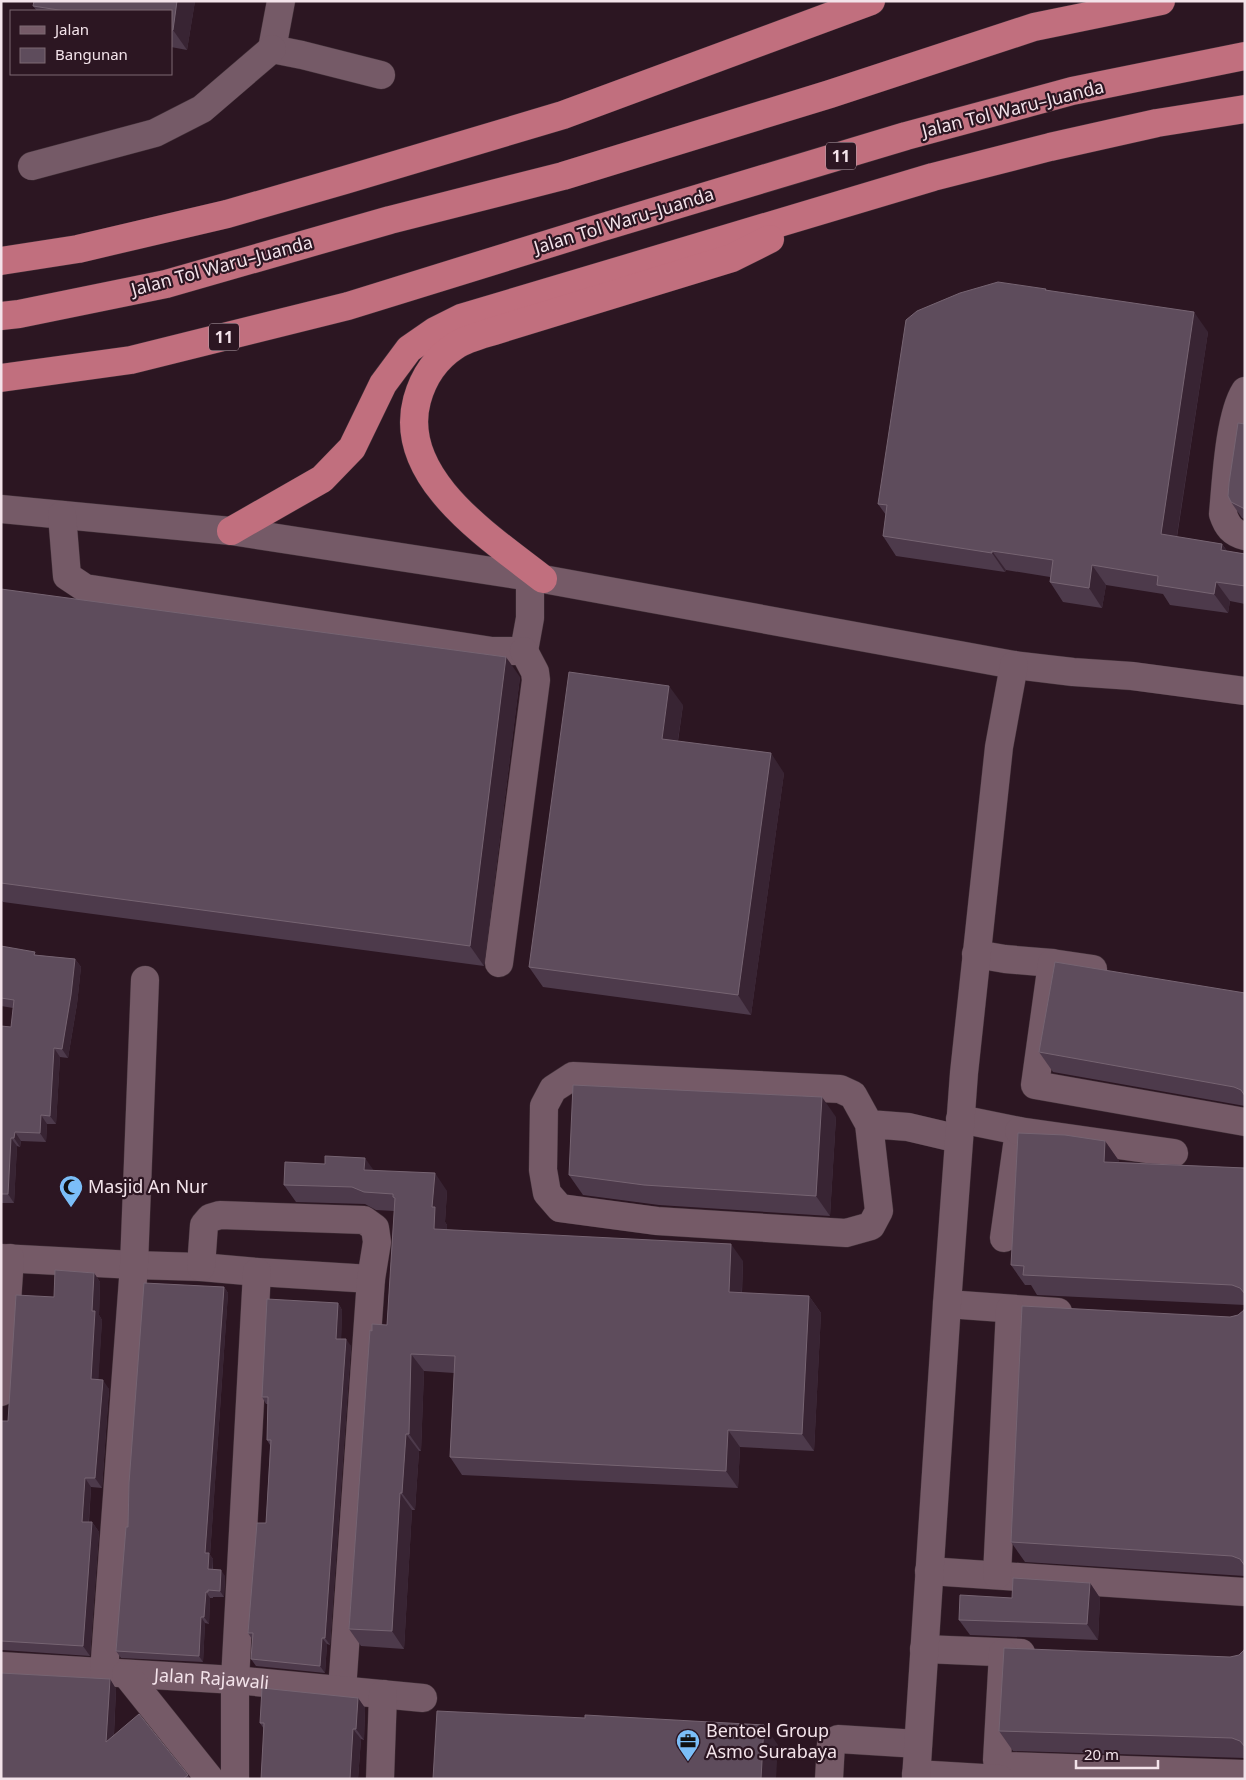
<svg xmlns="http://www.w3.org/2000/svg" width="1246" height="1780" font-family="'Noto Sans',sans-serif">
	<style>
		.lines { fill: none; stroke-linecap: round; stroke-linejoin: round }
		.minor-casing { stroke: #413038; stroke-width: 29 }
		.highway-casing { stroke: #413038; stroke-width: 29 }
		.minor { stroke: #755a67; stroke-width: 28 }
		.highway { stroke: #c16f7e; stroke-width: 28 }
		.wall { fill: #4d3a4b }
		.shaded-wall { fill: #382433 }
		.building { fill: #5e4c5c; stroke: #766472 }
		.labels { text-anchor: middle; stroke-width: 4.5; stroke-linejoin: round; paint-order: stroke }
		.shield { fill: #2c1622; stroke: #b7a6ae; stroke-width: 1 }
		.shield-label { font-size: 16px; font-weight: bold; fill: #f3e3ea }
		.street-label { font-size: 18px; fill: #f3e3ea; stroke: #2c1622 }
		.poi-label { font-size: 18px; fill: #f3e3ea; stroke: #2c1622; text-anchor: start }
	</style>
	<rect width="100%" height="100%" fill="#2c1622"/>
	<g class="lines">
		<g class="minor-casing">
			<g id="minor">
				<path d="M281,1L272,49L302,55L381,75"/>
				<path d="M32,166L155,133L202,109L272,49"/>
				<path d="M1245,391C1229,416 1226,482 1223,514C1227,526 1232,533 1245,536"/>
				<path d="M1,509L231,531L543,579L1014,665L1073,672L1132,676L1245,691"/>
				<path d="M62,515L67,576L85,588L492,651H524L530,618V577"/>
				<path d="M976,954L1005,959L1052,963"/>
				<path d="M499,963L536,680L535,672L524,651"/>
				<path d="M1093,969L1052,963L1035,1085L1245,1122"/>
				<path d="M960,1119L1019,1131L1004,1238"/>
				<path d="M869,1124L853,1095L840,1089L573,1076L553,1089L544,1106L543,1170L547,1193L560,1208L657,1221L846,1233L871,1226L879,1211L869,1124L908,1127L959,1139"/>
				<path d="M1019,1131L1174,1153"/>
				<path d="M1,1258L134,1265L201,1267L257,1272L371,1279"/>
				<path d="M201,1267L204,1225L210,1218L220,1215L364,1220L375,1228L377,1242L371,1279L342,1690"/>
				<path d="M947,1304L1058,1312"/>
				<path d="M1,1392L10,1258"/>
				<path d="M929,1571L1245,1592"/>
				<path d="M997,1575L1010,1309"/>
				<path d="M924,1649L1021,1653"/>
				<path d="M1003,1653L997,1760L1007,1766L1245,1774"/>
				<path id="s1" d="M1,1666L235,1680L423,1698"/>
				<path d="M104,1672L134,1265L145,980"/>
				<path d="M126,1674L210,1779"/>
				<path d="M916,1774L1000,1779"/>
				<path d="M235,1779V1680L257,1272"/>
				<path d="M380,1779L383,1694"/>
				<path d="M829,1779L831,1744L838,1739L918,1744"/>
				<path d="M916,1779L947,1304L964,1073L999,747L1014,665"/>
			</g>
		</g>
		<g class="highway-casing">
			<g id="highway">
				<path d="M1,261L78,249L227,214L345,180L563,115L871,1"/>
				<path d="M1,316L19,314L166,284L390,220L563,176L830,94L1034,27L1161,1"/>
				<path d="M1,378L131,360L348,306L603,227L906,136L1072,91L1245,56"/>
				<path d="M231,531L322,479L352,448L383,384L409,349L435,331L461,318L933,177L1050,147L1157,123L1245,109"/>
				<path d="M543,579C491,538 396,478 417,400C423,378 435,359 455,346C465,339 481,335 494,331L732,258L770,239"/>
			</g>
		</g>
		<use href="#minor" class="minor"/>
		<use href="#highway" class="highway"/>
	</g>
	<g class="wall">
		<path d="M195,1L187,50L171,47V11H37L33,6Z"/>
		<path d="M1046,289L1047,290L1208,332L1177,537L1222,544L1227,551L1245,554V604L1230,601L1228,613L1170,605L1163,594L1106,585L1102,608L1063,602L1050,582V577L1006,570L1005,572L896,556L883,536L886,515L878,504Z"/>
		<path d="M1245,424V519L1242,518L1231,502Z"/>
		<path d="M1,589L520,677L484,966L3,902L1,899Z"/>
		<path d="M683,705L678,741L784,773L751,1015L543,987L529,967Z"/>
		<path d="M1,946L37,955L75,959L81,967L77,1004L68,1058L60,1057L56,1124H47L46,1142L21,1141L20,1147L17,1146L14,1203H1V1026L11,1027L13,1008L1,1006Z"/>
		<path d="M1245,993V1106L1053,1072L1039,1052Z"/>
		<path d="M836,1117L830,1216L659,1205L583,1195L569,1175Z"/>
		<path d="M1105,1141L1119,1161V1162L1245,1168V1305L1037,1295L1031,1285H1025L1011,1265Z"/>
		<path d="M374,1171L447,1191L445,1222L447,1225V1230L743,1261L742,1293L809,1296L821,1313L814,1451L740,1447L738,1488L462,1475L450,1457L454,1373L424,1371L421,1451H419L415,1510H412L404,1649L361,1646L349,1629L372,1331L387,1325L394,1211L376,1210L365,1204L296,1202L284,1185Z"/>
		<path d="M94,1273L100,1282L99,1315L102,1320L98,1379L109,1389L102,1488L91,1487L89,1522H92L99,1532L90,1656L2,1650L1,1421H8L54,1297Z"/>
		<path d="M224,1287L228,1293L210,1555L213,1559V1570L225,1576L224,1597H213V1598H210L209,1624L205,1623L203,1662L121,1658L116,1651L128,1527Z"/>
		<path d="M338,1303L342,1310L341,1339L351,1346L330,1645L327,1644L325,1673L256,1666L251,1659L252,1639L248,1633L266,1523L270,1445L267,1440L268,1404H266L262,1397Z"/>
		<path d="M1245,1307V1576L1025,1562L1011,1542L1230,1317L1238,1315L1244,1310Z"/>
		<path d="M1090,1583L1100,1598L1098,1640L970,1635L959,1620L1012,1598Z"/>
		<path d="M1245,1648V1758L1013,1751L999,1731L1239,1655L1244,1650Z"/>
		<path d="M110,1679L116,1689L114,1735L188,1775L190,1779H1Z"/>
		<path d="M358,1698L365,1708L364,1740L361,1739L358,1779H261L264,1729L260,1723Z"/>
	</g>
	<g class="shaded-wall">
		<path d="M177,1H195L187,50L173,30Z"/>
		<path d="M1194,312L1208,332L1174,554L1161,534Z"/>
		<path d="M1222,544L1235,563L1221,550Z"/>
		<path d="M992,551L1006,570L1005,572L992,553Z"/>
		<path d="M1092,565L1106,585L1102,608L1089,588Z"/>
		<path d="M1216,582L1230,601L1228,613L1214,594Z"/>
		<path d="M506,657L520,677L484,966L470,946Z"/>
		<path d="M669,686L683,705L675,759L662,739Z"/>
		<path d="M771,753L784,773L751,1015L738,995Z"/>
		<path d="M75,959L81,967L77,1004L68,1058L62,1049Z"/>
		<path d="M54,1048L60,1057L56,1124L50,1116Z"/>
		<path d="M822,1097L836,1117L830,1216L816,1196Z"/>
		<path d="M41,1115L47,1124L46,1142L40,1133Z"/>
		<path d="M15,1132L21,1141L20,1147L14,1138Z"/>
		<path d="M11,1138L17,1146L14,1203L8,1194Z"/>
		<path d="M1105,1141L1119,1161L1118,1182L1104,1162Z"/>
		<path d="M365,1158L377,1175L364,1170Z"/>
		<path d="M435,1173L447,1191L445,1222L447,1225L446,1247L434,1229L432,1207Z"/>
		<path d="M731,1244L743,1261L741,1309L729,1292Z"/>
		<path d="M94,1273L100,1282L99,1315L102,1320L98,1388L91,1379L92,1311Z"/>
		<path d="M224,1287L228,1293L210,1555L213,1559L212,1576L208,1569L205,1553Z"/>
		<path d="M809,1296L821,1313L814,1451L802,1434Z"/>
		<path d="M338,1303L342,1310L341,1346L336,1339Z"/>
		<path d="M346,1339L351,1346L330,1645L325,1638Z"/>
		<path d="M411,1354L424,1371L421,1451L409,1434Z"/>
		<path d="M103,1380L109,1389L102,1488L95,1478Z"/>
		<path d="M728,1430L740,1447L738,1488L726,1471Z"/>
		<path d="M406,1434L419,1451L415,1510L402,1493Z"/>
		<path d="M85,1478L91,1487L88,1531L82,1522Z"/>
		<path d="M400,1493L412,1510L404,1649L392,1631Z"/>
		<path d="M92,1522L99,1532L90,1656L83,1646Z"/>
		<path d="M221,1570L225,1576L224,1597L220,1591Z"/>
		<path d="M1090,1583L1100,1598L1098,1640L1087,1624Z"/>
		<path d="M206,1592L210,1598L209,1624L204,1617Z"/>
		<path d="M201,1617L205,1623L203,1662L199,1656Z"/>
		<path d="M322,1638L327,1644L325,1673L320,1666Z"/>
		<path d="M110,1679L116,1689L113,1751L106,1742Z"/>
		<path d="M358,1698L365,1708L364,1740L356,1729Z"/>
		<path d="M764,1725L778,1745L776,1779H761Z"/>
		<path d="M353,1729L361,1739L358,1779H350Z"/>
	</g>
	<g class="building">
		<path d="M34,1H177L173,30H171V11H65L33,6Z"/>
		<path d="M998,282L1046,289L1045,290L1194,312L1161,534L1222,544L1221,550L1245,554V586L1216,582L1214,594L1157,585L1158,576L1092,565L1089,588L1050,582L1053,560L992,551V553L883,536L887,505L878,504L906,320L917,311L960,293Z"/>
		<path d="M1238,423L1245,424V509L1231,502L1228,496L1229,483Z"/>
		<path d="M1,589L506,657L470,946L1,883Z"/>
		<path d="M569,672L669,686L662,739L771,753L738,995L529,967Z"/>
		<path d="M1,946L35,952L34,955L75,959L71,995L62,1049L54,1048L50,1116L41,1115L40,1133L15,1132L14,1138H11L8,1194H1V1026L11,1027L14,1000L1,998Z"/>
		<path d="M1055,962L1245,993V1096L1241,1090L1234,1087L1039,1052Z"/>
		<path d="M573,1085L822,1097L816,1196L644,1185L569,1175Z"/>
		<path d="M1018,1133L1065,1135L1105,1141L1104,1162L1245,1168V1294L1240,1288L1232,1285L1023,1275L1024,1266L1011,1265Z"/>
		<path d="M325,1156L365,1158L364,1170L435,1173L432,1207H435L434,1229L731,1244L729,1292L809,1296L802,1434L728,1430L726,1471L450,1457L455,1356L411,1354L409,1434H406L402,1493H400L392,1631L349,1629L370,1330L372,1331V1324L387,1325L395,1198L393,1197V1194L364,1192L352,1187L284,1185L285,1162L325,1164Z"/>
		<path d="M55,1270L94,1273L92,1311H95L91,1379L103,1380L95,1478H85L82,1522H92L83,1646L1,1641V1421H8L16,1295L54,1297Z"/>
		<path d="M144,1283L224,1287L205,1553H209L208,1569L221,1570L220,1591L208,1590V1592H206L204,1617H201L199,1656L116,1651L126,1527H128L129,1483Z"/>
		<path d="M267,1299L338,1303L336,1339H346L325,1638H322L320,1666L251,1659L253,1633H248L257,1523H266L271,1440H267L268,1397H262Z"/>
		<path d="M1022,1306L1230,1317L1238,1315L1244,1310L1245,1307V1566L1240,1559L1232,1556L1011,1542Z"/>
		<path d="M1013,1578L1090,1583L1087,1624L959,1620L960,1595L1012,1598Z"/>
		<path d="M1004,1648L1230,1657L1239,1655L1244,1650L1245,1648V1747L1240,1741L1232,1738L999,1731Z"/>
		<path d="M1,1673L110,1679L106,1742L139,1714L188,1775L183,1779H1Z"/>
		<path d="M262,1688L358,1698L356,1729H353L350,1779H261L264,1723H260Z"/>
		<path d="M437,1711L585,1718V1715L764,1725L761,1779H433Z"/>
	</g>
	<defs>
		<g id="mosque-pin" transform="scale(1.25)"><path d="M0 17L-7.5 6A9.5 9.5 0 1 1 7.5 6Z" fill="#7bbef8" stroke="#2c1622"/><path d="M3.5-4.9A6 6 0 1 0 3.5 4.9A5 5 0 1 1 3.5-4.9Z" fill="#111"/></g>
		<g id="office-pin" transform="scale(1.25)"><path d="M0 17L-7.5 6A9.5 9.5 0 1 1 7.5 6Z" fill="#7bbef8" stroke="#2c1622"/><path d="M-6-3h4V-5.5h4V-3h4V5H-6ZM-1-4.5V-3h2v-1.5ZM-6 0V1H6V0Z" fill="#111"/></g>
	</defs>
	<g fill-rule="evenodd">
		<use href="#mosque-pin" x="71" y="1187"/>
		<use href="#office-pin" x="688" y="1741"/>
	</g>
	<g class="labels">
		<g class="shield">
			<rect x="826" y="142.5" width="30" height="27" rx="4"/>
			<rect x="209" y="323.5" width="30" height="27" rx="4"/>
		</g>
		<g class="shield-label">
			<text x="841" y="162">11</text>
			<text x="224" y="343">11</text>
		</g>
		<g class="street-label">
			<text transform="translate(1013 109) rotate(-14)" y="6">Jalan Tol Waru–Juanda</text>
			<text transform="translate(624 221) rotate(-17)" y="6">Jalan Tol Waru–Juanda</text>
			<text transform="translate(222 266) rotate(-15)" y="6">Jalan Tol Waru–Juanda</text>
			<text dy="6" stroke="none"><textPath href="#s1" startOffset="211">Jalan Rajawali</textPath></text>
		</g>
		<g class="poi-label">
			<text x="88" y="1193">Masjid An Nur</text>
			<text x="706" y="1737">Bentoel Group<tspan x="706" dy="21">Asmo Surabaya</tspan></text>
		</g>
	</g>
	<rect width="1246" height="1780" fill="none" stroke="#f3e3ea" stroke-width="5"/>
	<rect x="10" y="10" width="162" height="65" fill="#2c1622" stroke="#7c6872"/>
	<rect x="20" y="26" width="25" height="8" fill="#755a67" stroke="#7c6872"/>
	<text x="55" y="35" font-size="15" fill="#f3e3ea">Jalan</text>
	<rect x="20" y="48" width="25" height="15" fill="#5e4c5c" stroke="#7c6872"/>
	<text x="55" y="60" font-size="15" fill="#f3e3ea">Bangunan</text>
	<path d="M1076 1760v8h82v-8" fill="none" stroke="#f3e3ea" stroke-width="2.5"/>
	<text x="1084" y="1760" font-size="15" fill="#f3e3ea" stroke="#2c1622" stroke-width="4" paint-order="stroke">20 m</text>
</svg>
